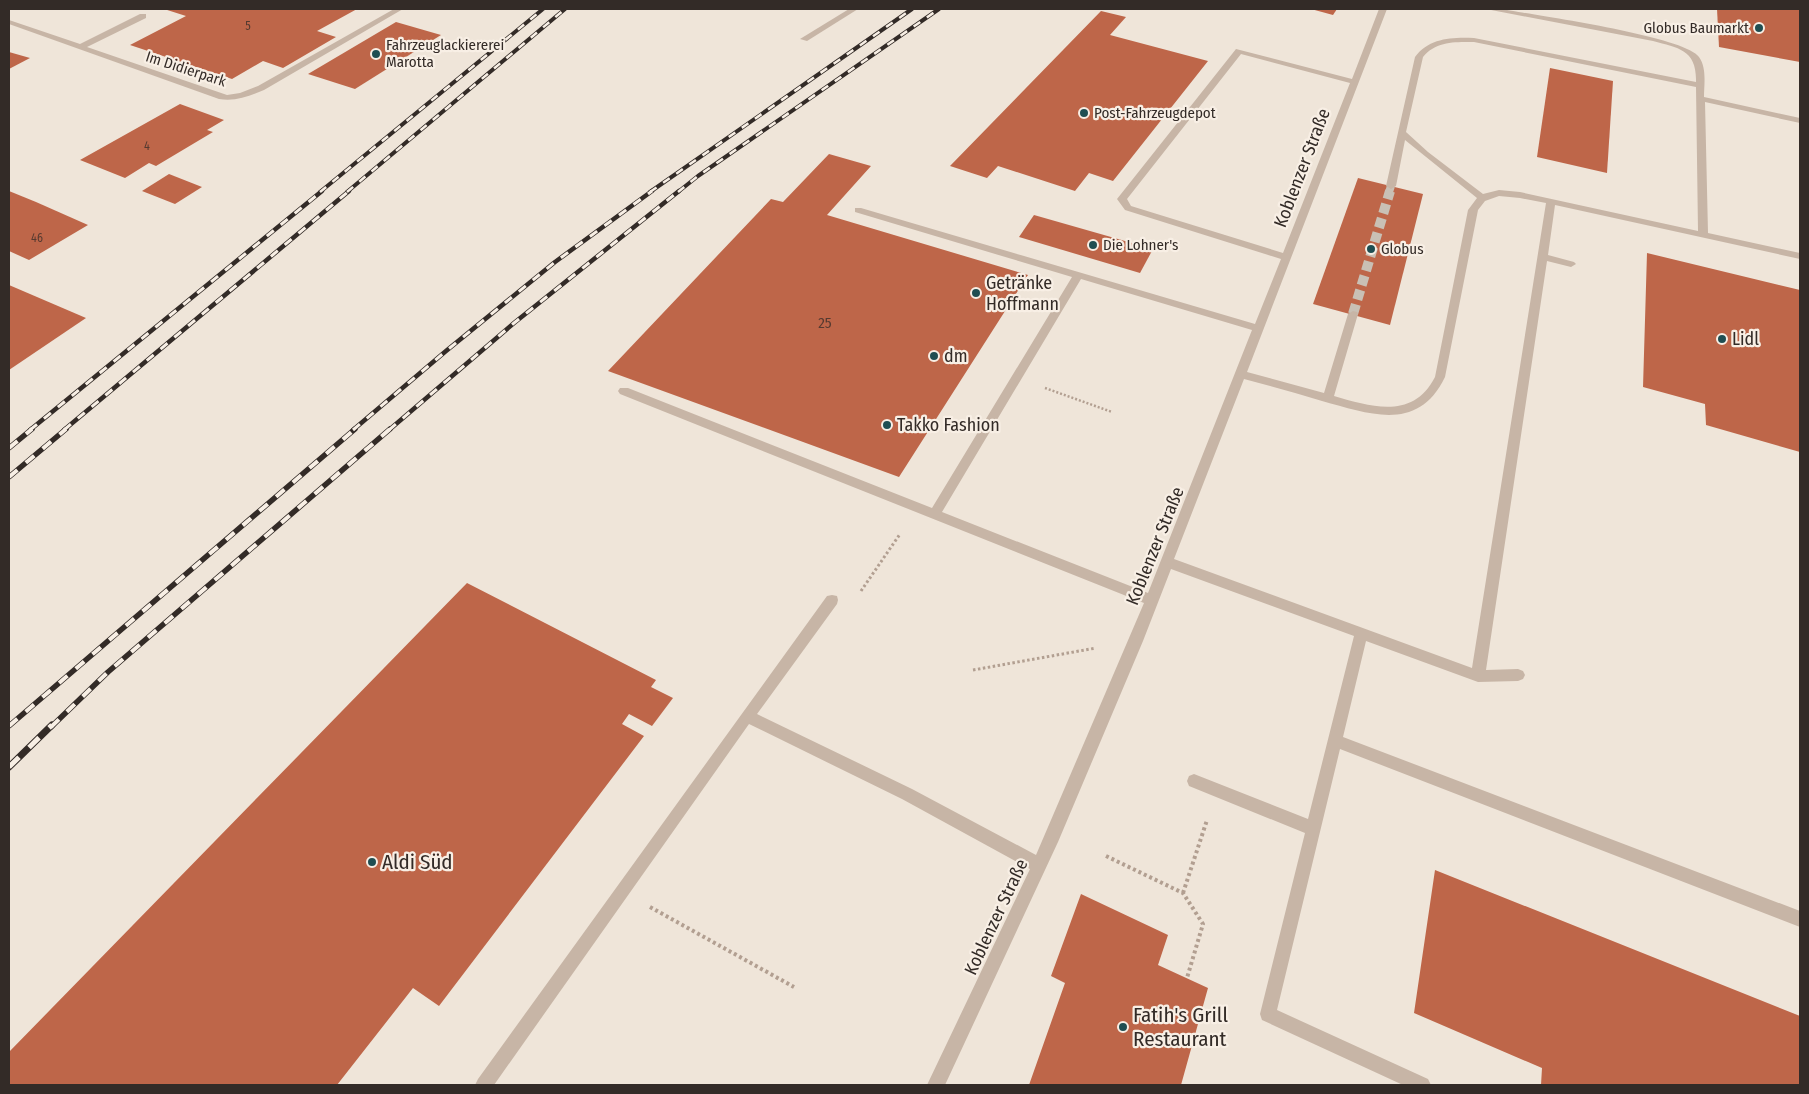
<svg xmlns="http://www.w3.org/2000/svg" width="1809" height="1094" font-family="'Fira Sans Condensed',sans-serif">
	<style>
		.building { fill: #be6649 }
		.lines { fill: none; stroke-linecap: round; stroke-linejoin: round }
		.minor-tunnel-far1 { stroke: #c9c0b5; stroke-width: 8; stroke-dasharray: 8 4.5; stroke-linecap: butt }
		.minor-tunnel { stroke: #c9c0b5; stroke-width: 10; stroke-dasharray: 10 5; stroke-linecap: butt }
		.path-far2 { stroke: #b29f91; stroke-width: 2.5; stroke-dasharray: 2 2; stroke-linecap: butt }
		.path-far1 { stroke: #b29f91; stroke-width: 3; stroke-dasharray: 2.5 2.5; stroke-linecap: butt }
		.path { stroke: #b29f91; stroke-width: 4; stroke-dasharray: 3 3; stroke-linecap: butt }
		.minor { fill: #c7b5a6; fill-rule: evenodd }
		.rail-far3-casing { stroke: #332b27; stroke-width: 4 }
		.rail-far2-casing { stroke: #332b27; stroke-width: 4.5 }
		.rail-far1-casing { stroke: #332b27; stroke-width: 5.5 }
		.rail-casing { stroke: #332b27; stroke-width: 7 }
		.rail-far3 { stroke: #f8efe5; stroke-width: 2.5; stroke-dasharray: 8; stroke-linecap: butt }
		.rail-far2 { stroke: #f8efe5; stroke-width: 3; stroke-dasharray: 9; stroke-linecap: butt }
		.rail-far1 { stroke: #f8efe5; stroke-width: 4; stroke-dasharray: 11; stroke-linecap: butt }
		.rail { stroke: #f8efe5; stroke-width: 5; stroke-dasharray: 14; stroke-linecap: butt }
		.poi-dot { fill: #1f4e52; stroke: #f8efe5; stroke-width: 2 }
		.labels { text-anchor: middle; stroke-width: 4.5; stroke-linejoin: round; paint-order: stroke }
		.far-number-label { font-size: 12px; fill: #563a30 }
		.far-poi-label { font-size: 15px; fill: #332b27; stroke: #f8efe5; text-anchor: start }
		.far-street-label { font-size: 15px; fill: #332b27; stroke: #f8efe5 }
		.number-label { font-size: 15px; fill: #563a30 }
		.street-label { font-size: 18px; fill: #332b27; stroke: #f8efe5 }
		.poi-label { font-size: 18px; fill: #332b27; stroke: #f8efe5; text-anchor: start }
		.near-poi-label { font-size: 21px; fill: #332b27; stroke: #f8efe5; text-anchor: start }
	</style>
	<rect width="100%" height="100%" fill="#efe5d9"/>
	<g class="building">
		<path d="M164,9H357L317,31L336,37L283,68L263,61L232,79L130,45L186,16Z"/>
		<path d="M1311,9H1337L1333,15Z"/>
		<path d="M1717,9H1800V62L1719,47Z"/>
		<path d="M1101,11L1126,17L1110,35L1208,61L1113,181L1089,173L1075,191L998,166L987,178L950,166Z"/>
		<path d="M396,22L441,35L355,89L308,74Z"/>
		<path d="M9,52L30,58L9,69Z"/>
		<path d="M1550,68L1613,81L1607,173L1537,157Z"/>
		<path d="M180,104L224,120L207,130L213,132L156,166L149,163L125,178L80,160Z"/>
		<path d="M829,154L871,166L827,215L1028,275L899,477L608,371L771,199L783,202Z"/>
		<path d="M169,174L202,187L175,204L142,191Z"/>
		<path d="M1358,178L1423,194L1390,325L1313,304Z"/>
		<path d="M9,191L36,202L88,225L29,260L9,251Z"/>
		<path d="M1034,215L1153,249L1140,273L1019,237Z"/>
		<path d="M1647,253L1800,290V452L1706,425L1705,404L1643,387Z"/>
		<path d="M9,285L86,318L9,370Z"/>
		<path d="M467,583L656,680L651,687L673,698L652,726L629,714L622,724L644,736L439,1006L413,988L337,1085H9V1052Z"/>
		<path d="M1435,870L1800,1016V1085H1541L1542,1068L1414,1013Z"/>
		<path d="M1081,894L1168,935L1158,965L1208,988L1181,1085H1029L1065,983L1051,976Z"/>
	</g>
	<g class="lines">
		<path class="minor-tunnel-far1" d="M1389,192L1391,186"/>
		<path class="minor-tunnel" d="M1353,314L1390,191"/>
		<path class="path-far2" d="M1045,388L1112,412"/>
		<g class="path-far1">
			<path d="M861,591L900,534"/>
			<path d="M973,670L1096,648"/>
		</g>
		<g class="path">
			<path d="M1106,856L1183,893L1203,924L1187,978"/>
			<path d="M1183,893L1207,820"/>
			<path d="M650,907L794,987"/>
		</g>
		<g class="minor">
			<path d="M394,9H403L264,90C250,96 235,102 219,99L9,24V20L80,44L140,14H146V18L87,47L227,95L240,93L258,86Z"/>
			<path d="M849,9H858L807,41L800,39Z"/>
			<path d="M1379,9H1387L1247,372L1324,393L1348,314L1353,311L1357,312L1358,314L1334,396C1372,407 1413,420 1435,377L1468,210L1477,198L1405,140L1396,186L1391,189L1386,186L1415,57C1429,38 1452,37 1474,38L1696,82C1697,50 1679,48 1653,41L1486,9H1501C1534,15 1684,36 1699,57C1707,68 1704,85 1704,97L1800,118V123L1705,102L1708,233L1800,253V259L1555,205L1548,255L1574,262L1576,264L1571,267L1547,261L1486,670L1518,669L1523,671L1525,675L1523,679L1518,681L1478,682L1366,641L1343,737L1800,911V927L1340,749L1277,1010L1428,1079L1431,1085H1403L1262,1020L1260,1014L1305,833L1189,786L1187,781L1189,776L1194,774L1308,819L1354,636L1171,569L1143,641L1058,842L945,1085H927L1030,869L902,799L749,724L494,1085H475L478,1079L827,596L832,595L837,596L838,600L837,604L757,714L912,789L1036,855L1144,603L620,394L618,391L620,388H628L932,508L1072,277L855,212V208H861L1255,324L1281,259L1125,210L1117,199L1236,49L1352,79ZM1474,42L1696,87L1698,231L1520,192L1499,190L1483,194L1428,152L1406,132L1423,57C1436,41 1455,42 1474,42ZM1241,54L1350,83L1283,253L1131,206L1127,199ZM1499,196L1520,198L1546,203L1472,668L1174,559L1244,379C1270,386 1296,393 1322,401C1370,414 1418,433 1445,377L1478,210L1485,201ZM1081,279L1252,330L1148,593L942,512Z"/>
		</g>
		<g class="rail-far3-casing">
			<g id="rail-far3">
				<path d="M320,192L543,9"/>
				<path d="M347,192L565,9"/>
				<path d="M650,192L912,9"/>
				<path d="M678,192L698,176L939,9"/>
			</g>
		</g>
		<g class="rail-far2-casing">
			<g id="rail-far2">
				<path d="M30,430L322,191"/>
				<path d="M64,430L349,191"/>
				<path d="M353,430L446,351L555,262L652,191"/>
				<path d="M389,430L514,323L679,191"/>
			</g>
		</g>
		<g class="rail-far1-casing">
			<g id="rail-far1">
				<path d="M9,448L32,429"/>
				<path d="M9,477L66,429"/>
				<path d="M9,726L355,429"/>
				<path d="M51,727L108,672L390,429"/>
			</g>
		</g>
		<g class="rail-casing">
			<path id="rail" d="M9,767L52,725"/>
		</g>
		<use href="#rail-far3" class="rail-far3"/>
		<use href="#rail-far2" class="rail-far2"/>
		<use href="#rail-far1" class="rail-far1"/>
		<use href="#rail" class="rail"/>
	</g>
	<g class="poi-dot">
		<circle cx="1759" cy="28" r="5"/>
		<circle cx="376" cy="54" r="5"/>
		<circle cx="1084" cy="113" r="5"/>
		<circle cx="1093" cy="245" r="5"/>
		<circle cx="1371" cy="249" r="5"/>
		<circle cx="976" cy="293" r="5"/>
		<circle cx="1722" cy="339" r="5"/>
		<circle cx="934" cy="356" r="5"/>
		<circle cx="887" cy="425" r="5"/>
		<circle cx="372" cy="862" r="5"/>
		<circle cx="1123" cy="1027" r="5"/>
	</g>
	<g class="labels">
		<g class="far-number-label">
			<text x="248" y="30">5</text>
			<text x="147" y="150">4</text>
			<text x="37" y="242">46</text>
		</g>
		<g class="far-poi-label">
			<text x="1749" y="33" text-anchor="end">Globus Baumarkt</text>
			<text x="386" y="50">Fahrzeuglackiererei<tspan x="386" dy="17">Marotta</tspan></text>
			<text x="1094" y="118">Post-Fahrzeugdepot</text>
			<text x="1103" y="250">Die Lohner's</text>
			<text x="1381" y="254">Globus</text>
		</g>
		<g class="far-street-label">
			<text transform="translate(186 69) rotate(18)" y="5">Im Didierpark</text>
		</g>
		<g class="number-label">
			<text x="825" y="328">25</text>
		</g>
		<g class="street-label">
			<text transform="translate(1302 168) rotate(-69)" y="6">Koblenzer Straße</text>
			<text transform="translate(1155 546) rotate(-68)" y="6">Koblenzer Straße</text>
			<text transform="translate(996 917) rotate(-65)" y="6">Koblenzer Straße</text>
		</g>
		<g class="poi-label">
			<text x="986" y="289">Getränke<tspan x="986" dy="21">Hoffmann</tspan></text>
			<text x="1732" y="345">Lidl</text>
			<text x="944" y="362">dm</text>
			<text x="897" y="431">Takko Fashion</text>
		</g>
		<g class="near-poi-label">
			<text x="382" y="869">Aldi Süd</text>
			<text x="1133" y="1022">Fatih's Grill<tspan x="1133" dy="24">Restaurant</tspan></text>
		</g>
	</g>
	<rect width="1809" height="1094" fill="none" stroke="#332b27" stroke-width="20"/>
</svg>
